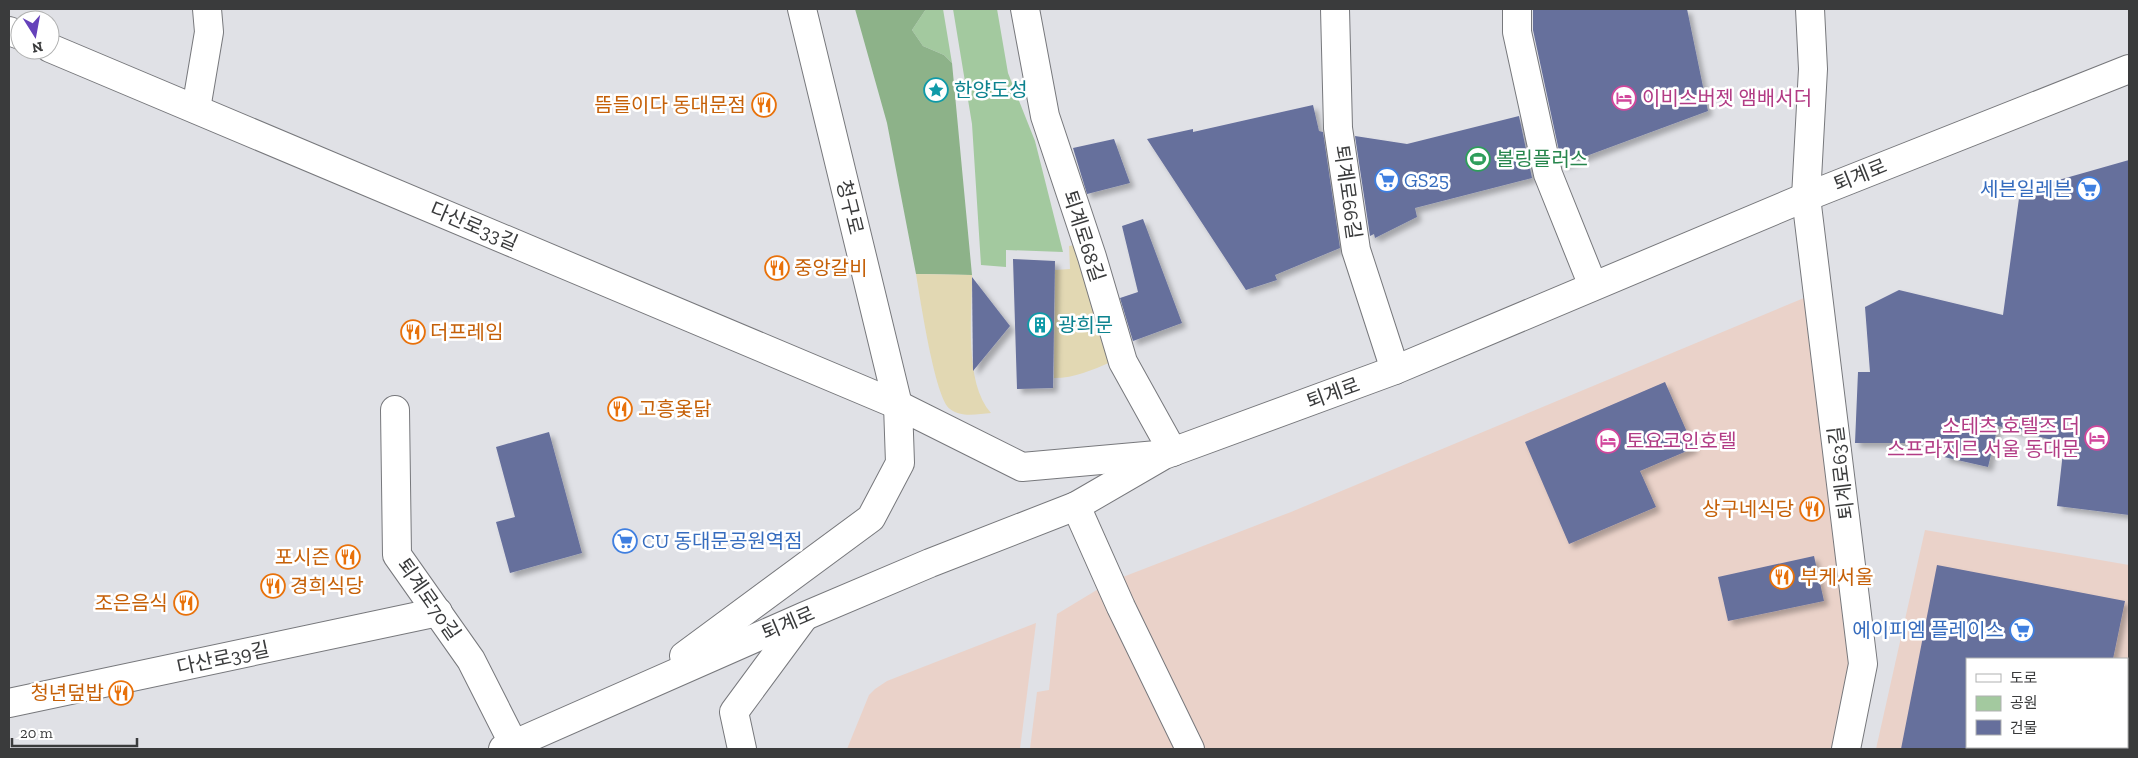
<svg xmlns="http://www.w3.org/2000/svg" width="2138" height="758" font-family="'Zilla Slab','Noto Sans KR',serif">
	<style>
		.commercial { fill: #ead2c9; fill-rule: evenodd }
		.green { fill: #a3c99f }
		.forest { fill: #8db289 }
		.sand { fill: #e2d8b3 }
		.building { fill: #666f9c; filter: url(#shadow) }
		.lines { fill: none; stroke-linecap: round; stroke-linejoin: round }
		.minor-casing { stroke: #77787c; stroke-width: 30 }
		.major-casing { stroke: #77787c; stroke-width: 30 }
		.minor { stroke: #fff; stroke-width: 28 }
		.major { stroke: #fff; stroke-width: 28 }
		.labels { text-anchor: middle; stroke-width: 5; stroke-linejoin: round; paint-order: stroke }
		.culture-label { font-size: 20px; fill: #0d838f; stroke: #fff; text-anchor: start }
		.hotel-label { font-size: 20px; fill: #b23c85; stroke: #fff; text-anchor: start }
		.food-label { font-size: 20px; fill: #c56008; stroke: #fff; text-anchor: end }
		.leisure-label { font-size: 20px; fill: #27864d; stroke: #fff; text-anchor: start }
		.street-label { font-size: 20px; fill: #3a3b3c; stroke: #fff }
		.shop-label { font-size: 20px; fill: #366cbe; stroke: #fff; text-anchor: start }
	</style>
	<defs>
		<filter id="shadow"><feDropShadow dx="4.5" dy="4.5" stdDeviation="2.5" flood-color="#0004"/></filter>
	</defs>
	<rect width="100%" height="100%" fill="#e0e1e6"/>
	<g class="commercial">
		<path d="M1804,298L1829,474L1850,667L1834,749H1030L1037,692L1049,690L1057,614L1110,582L1291,512Z"/>
		<path d="M1925,530L2129,565V749H1876ZM1967,659H2127V747H1967Z"/>
		<path d="M1036,623L1020,749H847L869,695L875,689L887,681Z"/>
	</g>
	<g class="green">
		<path d="M926,9H943L952,63L944,55L923,46L912,30Z"/>
		<path d="M953,9H997L1008,73L1035,141L1063,252L1006,250V267L981,265L972,124Z"/>
	</g>
	<path class="forest" d="M855,9H926L912,30L923,46L944,55L952,63L972,275L916,274L887,123Z"/>
	<g class="sand">
		<path d="M1079,244L1111,362C1092,370 1075,378 1054,378L1055,270L1070,269L1069,246Z"/>
		<path d="M916,274L972,275C972,315 964,383 991,413C978,414 961,418 950,409C935,399 920,297 916,274Z"/>
	</g>
	<g class="building">
		<path d="M1533,9H1687L1708,111L1562,165L1533,30Z"/>
		<path d="M1313,105L1319,131L1323,132L1340,248L1275,275L1277,280L1246,290L1147,139L1193,129V132Z"/>
		<path d="M1519,116L1532,178L1415,208L1417,217L1375,238L1374,234L1370,236L1355,136L1407,144Z"/>
		<path d="M1114,139L1130,183L1087,194L1073,148Z"/>
		<path d="M2129,160V515L2057,506L2064,443L1998,426L1988,467L1944,457L1947,443H1855L1858,372H1870L1865,307L1899,290L2003,315L2020,191Z"/>
		<path d="M1143,219L1182,323L1133,341L1120,298L1138,292L1122,226Z"/>
		<path d="M1013,259L1055,261L1053,388L1017,389Z"/>
		<path d="M972,277L1010,326L973,371Z"/>
		<path d="M1665,382L1694,448L1640,471L1656,507L1569,544L1525,442Z"/>
		<path d="M549,432L582,553L510,573L496,522L515,517L496,447Z"/>
		<path d="M1814,556L1824,601L1728,621L1718,577Z"/>
		<path d="M1937,565L2125,601L2113,659H1967V749H1901Z"/>
	</g>
	<g class="lines">
		<g class="minor-casing">
			<g id="minor">
				<path d="M802,9L898,405"/>
				<path d="M1025,9L1045,116L1092,257L1123,362L1173,452"/>
				<path d="M1335,9L1338,128L1356,250L1395,370"/>
				<path d="M1517,9V32L1548,174L1593,286"/>
				<path d="M1810,9L1813,69L1806,197L1863,664L1846,749"/>
				<path d="M9,31L20,35"/>
				<path d="M50,48L898,405"/>
				<path d="M196,109L209,32L207,9"/>
				<path d="M395,410L397,555L471,660L514,745"/>
				<path d="M1076,506L1121,607L1190,749"/>
				<path d="M9,703L438,612"/>
			</g>
		</g>
		<g class="major-casing">
			<g id="major">
				<path d="M684,656L871,518L900,463L898,405L1022,467L1157,455"/>
				<path d="M503,749L805,616L930,563L1076,506L1164,455L1395,370L1806,197L2129,69"/>
				<path d="M742,749L734,712L804,617"/>
			</g>
		</g>
		<use href="#minor" class="minor"/>
		<use href="#major" class="major"/>
	</g>
	<defs>
		<g id="sight-ring" transform="scale(1.25)"><circle r="9.5" fill="#fff" stroke="#0f9aa8" stroke-width="1.5"/><path d="M0-6L1.8-2.2L6-1.7L2.9 1.2L3.7 5.4L0 3.3L-3.7 5.4L-2.9 1.2L-6-1.7L-1.8-2.2Z" fill="#0f9aa8"/></g>
		<g id="hotel-ring" transform="scale(1.25)"><circle r="9.5" fill="#fff" stroke="#d1479c" stroke-width="1.5"/><path d="M-6-4.5h1.5V1H6V5H4.5V3h-9V5H-6ZM-4 0a1.8 1.8 0 1 1 3.6 0ZM.5 0V-2.5h3Q6-2.5 6 0Z" fill="#d1479c"/></g>
		<g id="restaurant-ring" transform="scale(1.25)"><circle r="9.5" fill="#fff" stroke="#e8710a" stroke-width="1.5"/><path d="M-5-6h1v4h1v-4h1v4h1v-4h1v5L-1.5 .5V6h-2V.5L-5-1ZM5-6V6H3V1.5H1.5Q1.5-4 5-6Z" fill="#e8710a"/></g>
		<g id="stadium-ring" transform="scale(1.25)"><circle r="9.5" fill="#fff" stroke="#2e9e5b" stroke-width="1.5"/><path d="M0-5a6.5 5 0 1 0 0 10a6.5 5 0 1 0 0-10ZM-3.5-1.8h7v3.6h-7Z" fill="#2e9e5b"/></g>
		<g id="supermarket-ring" transform="scale(1.25)"><circle r="9.5" fill="#fff" stroke="#3f7fe0" stroke-width="1.5"/><path d="M-6-5.5h2.5l.6 2H6L4.5 2H-2.5L-4.4-4H-6ZM-1.5 3.2a1.3 1.3 0 1 0 .1 0ZM3 3.2a1.3 1.3 0 1 0 .1 0Z" fill="#3f7fe0"/></g>
		<g id="building-ring" transform="scale(1.25)"><circle r="9.5" fill="#fff" stroke="#0f9aa8" stroke-width="1.5"/><path d="M-4-6H4V6H1V3H-1V6H-4ZM-2.5-4.3h1.7v1.8h-1.7ZM.8-4.3h1.7v1.8H.8ZM-2.5-1h1.7V.8h-1.7ZM.8-1h1.7V.8H.8Z" fill="#0f9aa8"/></g>
	</defs>
	<g fill-rule="evenodd">
		<use href="#sight-ring" x="936" y="90"/>
		<use href="#hotel-ring" x="1624" y="98"/>
		<use href="#restaurant-ring" x="764" y="105"/>
		<use href="#stadium-ring" x="1478" y="159"/>
		<use href="#supermarket-ring" x="1387" y="180"/>
		<use href="#supermarket-ring" x="2089" y="189"/>
		<use href="#restaurant-ring" x="777" y="268"/>
		<use href="#building-ring" x="1040" y="325"/>
		<use href="#restaurant-ring" x="413" y="332"/>
		<use href="#restaurant-ring" x="620" y="409"/>
		<use href="#hotel-ring" x="2097" y="438"/>
		<use href="#hotel-ring" x="1608" y="441"/>
		<use href="#restaurant-ring" x="1812" y="509"/>
		<use href="#supermarket-ring" x="625" y="541"/>
		<use href="#restaurant-ring" x="348" y="557"/>
		<use href="#restaurant-ring" x="1782" y="577"/>
		<use href="#restaurant-ring" x="273" y="586"/>
		<use href="#restaurant-ring" x="186" y="603"/>
		<use href="#supermarket-ring" x="2022" y="630"/>
		<use href="#restaurant-ring" x="121" y="693"/>
	</g>
	<g class="labels">
		<g class="culture-label">
			<text x="954" y="97">한양도성</text>
			<text x="1058" y="332">광희문</text>
		</g>
		<g class="hotel-label">
			<text x="1642" y="105">이비스버젯 앰배서더</text>
			<text x="2080" y="433" text-anchor="end">소테츠 호텔즈 더<tspan x="2080" dy="23">스프라지르 서울 동대문</tspan></text>
			<text x="1626" y="448">토요코인호텔</text>
		</g>
		<g class="food-label">
			<text x="746" y="112">뜸들이다 동대문점</text>
			<text x="794" y="275" text-anchor="start">중앙갈비</text>
			<text x="430" y="339" text-anchor="start">더프레임</text>
			<text x="638" y="416" text-anchor="start">고흥옻닭</text>
			<text x="1794" y="516">상구네식당</text>
			<text x="330" y="564">포시즌</text>
			<text x="1800" y="584" text-anchor="start">부케서울</text>
			<text x="290" y="593" text-anchor="start">경희식당</text>
			<text x="168" y="610">조은음식</text>
			<text x="104" y="700">청년덮밥</text>
		</g>
		<g class="leisure-label">
			<text x="1496" y="166">볼링플러스</text>
		</g>
		<g class="street-label">
			<text transform="translate(1860 175) rotate(-22)" y="7">퇴계로</text>
			<text transform="translate(1348 192) rotate(82)" y="7">퇴계로66길</text>
			<text transform="translate(850 207) rotate(76)" y="7">청구로</text>
			<text transform="translate(474 226) rotate(23)" y="7">다산로33길</text>
			<text transform="translate(1084 236) rotate(72)" y="7">퇴계로68길</text>
			<text transform="translate(1333 393) rotate(-20)" y="7">퇴계로</text>
			<text transform="translate(1841 473) rotate(-97)" y="7">퇴계로63길</text>
			<text transform="translate(429 599) rotate(55)" y="7">퇴계로70길</text>
			<text transform="translate(788 623) rotate(-23)" y="7">퇴계로</text>
			<text transform="translate(223 658) rotate(-12)" y="7">다산로39길</text>
		</g>
		<g class="shop-label">
			<text x="1404" y="187">GS25</text>
			<text x="2072" y="196" text-anchor="end">세븐일레븐</text>
			<text x="642" y="548">CU 동대문공원역점</text>
			<text x="2004" y="637" text-anchor="end">에이피엠 플레이스</text>
		</g>
	</g>
	<rect width="2138" height="758" fill="none" stroke="#3a3b3c" stroke-width="20"/>
	<rect x="1966" y="658" width="162" height="90" fill="#ffffff" stroke="#b0b1b1"/>
	<rect x="1976" y="674" width="25" height="8" fill="#ffffff" stroke="#b0b1b1"/>
	<text x="2010" y="683" font-size="15" fill="#3a3b3c">도로</text>
	<rect x="1976" y="696" width="25" height="15" fill="#a3c99f" stroke="#b0b1b1"/>
	<text x="2010" y="708" font-size="15" fill="#3a3b3c">공원</text>
	<rect x="1976" y="720" width="25" height="15" fill="#666f9c" stroke="#b0b1b1"/>
	<text x="2010" y="733" font-size="15" fill="#3a3b3c">건물</text>
	<g transform="translate(35 35) rotate(169)"><circle r="24" fill="#ffffff" stroke="#b0b1b1"/>
	<path d="M0-4L9 19L0 12L-9 19Z" fill="#6541ba"/>
	<text y="-8" font-size="14" font-weight="bold" text-anchor="middle" fill="#3a3b3c">N</text>
	</g>
	<path d="M12 738v8h125v-8" fill="none" stroke="#3a3b3c" stroke-width="2.5"/>
	<text x="20" y="738" font-size="15" fill="#3a3b3c" stroke="#ffffff" stroke-width="4" paint-order="stroke">20 m</text>
</svg>
